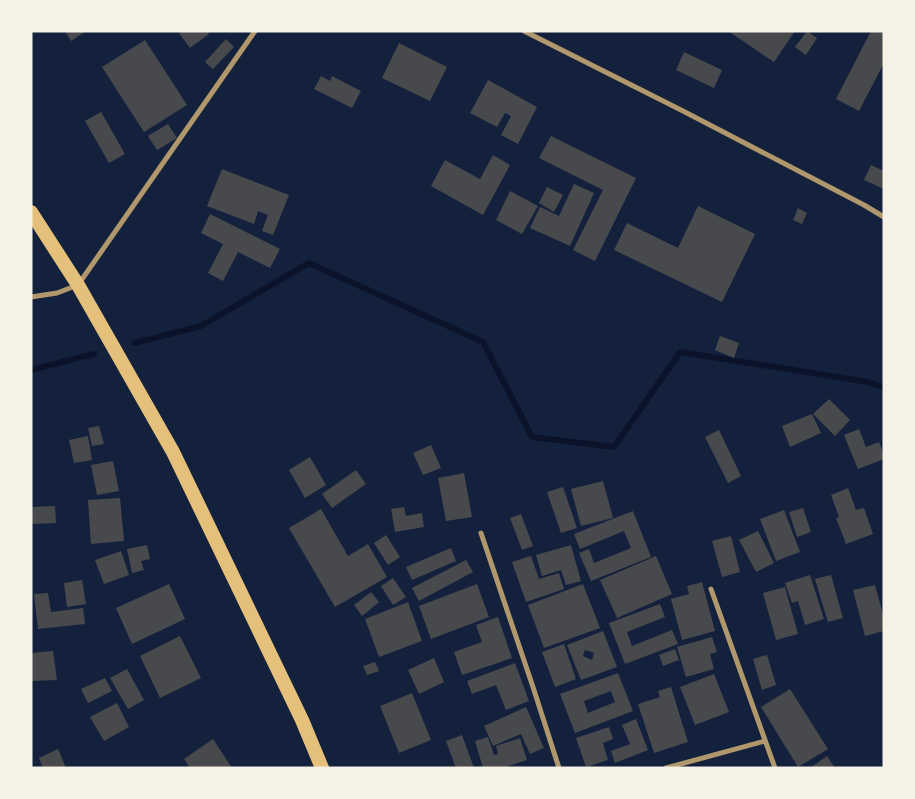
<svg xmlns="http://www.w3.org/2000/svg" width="915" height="799" font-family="'IBM Plex Sans',sans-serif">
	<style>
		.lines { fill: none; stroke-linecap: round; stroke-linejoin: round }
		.stream { stroke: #0b132b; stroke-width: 6 }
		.building { fill: #48494c; fill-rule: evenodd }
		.minor { stroke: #b1986c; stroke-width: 5 }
		.trunk { stroke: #e5c07b; stroke-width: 14 }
	</style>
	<rect width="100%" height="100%" fill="#14213d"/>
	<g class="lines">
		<g class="stream">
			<path d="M134,343L201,326L309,263L483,342L532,437L614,447L680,352L868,382L884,387"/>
			<path d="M31,370L94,354"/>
		</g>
	</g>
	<g class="building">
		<path d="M65,31H86L71,41Z"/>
		<path d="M182,31H207L209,34L190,48L179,33Z"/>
		<path d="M728,31H795L774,62Z"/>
		<path d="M807,31L817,38L806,55L795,47Z"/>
		<path d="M871,31H884V63L859,111L836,99Z"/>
		<path d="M226,39L234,47L213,69L205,62Z"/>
		<path d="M145,40L187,105L144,132L102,67Z"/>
		<path d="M399,43L447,67L430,101L382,78Z"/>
		<path d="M684,52L722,70L714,88L676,70Z"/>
		<path d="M321,76L330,81L332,76L361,91L352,108L314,89Z"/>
		<path d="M488,80L537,107L518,144L501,135L511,116L505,113L497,127L470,113Z"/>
		<path d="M101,112L125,154L109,163L85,121Z"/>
		<path d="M168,124L177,138L157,150L148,136Z"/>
		<path d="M551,136L636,178L595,261L573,250L603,190L539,158Z"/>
		<path d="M493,155L510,165L483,215L431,186L445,160L480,179Z"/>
		<path d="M871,165L884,171V189L864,180Z"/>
		<path d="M222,169L289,195L273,235L262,231L268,215L258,211L254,224L207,206Z"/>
		<path d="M574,184L594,193L570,246L530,228L540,207L559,216Z"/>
		<path d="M547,187L563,195L554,212L539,203Z"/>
		<path d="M510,191L538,206L522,234L496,220Z"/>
		<path d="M698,206L755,234L722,302L614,250L627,223L678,248Z"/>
		<path d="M798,208L807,213L802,224L793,220Z"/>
		<path d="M210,214L280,249L270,268L238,252L223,281L208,273L223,244L201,233Z"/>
		<path d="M720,336L739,343L734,358L715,350Z"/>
		<path d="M829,399L850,420L835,436L813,414Z"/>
		<path d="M812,414L821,433L790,447L782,426Z"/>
		<path d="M99,426L104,444L92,446L88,428Z"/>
		<path d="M859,429L866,447L879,442L884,455V459L858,469L844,435Z"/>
		<path d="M719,430L741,476L728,483L705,437Z"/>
		<path d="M88,436L92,460L74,463L69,440Z"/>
		<path d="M431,445L441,468L423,475L413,453Z"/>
		<path d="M310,457L326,485L305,498L289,470Z"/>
		<path d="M113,461L119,491L97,495L91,465Z"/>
		<path d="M356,470L366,484L332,508L322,494Z"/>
		<path d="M464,473L472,517L446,521L438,478Z"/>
		<path d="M603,481L613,518L581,526L571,489Z"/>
		<path d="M563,487L577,528L561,533L547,492Z"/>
		<path d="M848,488L856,510L864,508L873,534L846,544L836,518L839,517L831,495Z"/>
		<path d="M120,498L124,541L91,544L88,500Z"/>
		<path d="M55,506L56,523L31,524V507Z"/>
		<path d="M404,507L406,516L422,513L424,527L395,532L391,509Z"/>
		<path d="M803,508L811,532L797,537L789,512Z"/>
		<path d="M321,509L348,556L368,544L387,577L335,607L289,528Z"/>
		<path d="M784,510L800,552L776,561L760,519Z"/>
		<path d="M633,511L651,557L591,581L579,553L589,549L594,563L631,548L624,531L580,549L574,534Z"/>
		<path d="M521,514L533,546L522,550L510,518Z"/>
		<path d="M758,531L774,563L756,572L739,540Z"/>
		<path d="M386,535L400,557L388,565L374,543Z"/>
		<path d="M731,536L740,572L722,577L712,541Z"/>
		<path d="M147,545L150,559L141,561L144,570L132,573L127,549Z"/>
		<path d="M571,545L581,581L566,585L561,570L542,576L536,555Z"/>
		<path d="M451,548L456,561L412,580L406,567Z"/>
		<path d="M121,551L129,575L104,584L95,560Z"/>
		<path d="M531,556L539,579L559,573L564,589L526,602L512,562Z"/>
		<path d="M656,556L672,594L617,618L600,580Z"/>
		<path d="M466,560L473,572L419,601L412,588Z"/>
		<path d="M810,575L824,619L805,625L798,601L792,603L785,583Z"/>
		<path d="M831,575L843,618L828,622L815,579Z"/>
		<path d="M393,578L406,597L393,605L381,586Z"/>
		<path d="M82,580L86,604L67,607L64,583Z"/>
		<path d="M702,582L715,631L682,640L671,599L689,594L687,586Z"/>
		<path d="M169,584L185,619L132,644L116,608Z"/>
		<path d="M477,584L489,617L431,639L419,606Z"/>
		<path d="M583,584L600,628L544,648L528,605Z"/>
		<path d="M875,585L884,618V631L865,636L853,590Z"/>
		<path d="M785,587L798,634L776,640L763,593Z"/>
		<path d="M371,592L379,602L362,616L354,605Z"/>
		<path d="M48,593L51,612L83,608L85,624L38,629L34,594Z"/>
		<path d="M408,602L422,641L379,657L365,619Z"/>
		<path d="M660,604L665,617L627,632L632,646L672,630L678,644L625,664L609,623Z"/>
		<path d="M498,617L512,658L462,675L454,652L482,642L476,625Z"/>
		<path d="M603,631L617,667L581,680L567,645ZM585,650L594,653L592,660L583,656Z"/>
		<path d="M180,636L201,678L160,698L140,656Z"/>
		<path d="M712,637L717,652L710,654L714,669L686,677L677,647Z"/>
		<path d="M564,644L576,679L555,687L542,652Z"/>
		<path d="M675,649L679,660L663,666L659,655Z"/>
		<path d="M53,651L57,680L31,681V653Z"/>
		<path d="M767,655L776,685L762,690L753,659Z"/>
		<path d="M434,658L444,682L419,694L408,670Z"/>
		<path d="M375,662L379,671L367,675L363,666Z"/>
		<path d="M515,663L529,701L506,710L496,685L472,694L467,681Z"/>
		<path d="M127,669L144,700L128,709L110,678Z"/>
		<path d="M618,673L633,711L575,733L560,694ZM611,691L615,702L588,713L584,701Z"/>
		<path d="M714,674L729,712L695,725L680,687Z"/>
		<path d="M105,678L112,691L88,703L81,689Z"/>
		<path d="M671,687L688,742L654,753L638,704L660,697L658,691Z"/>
		<path d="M790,689L828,749L798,767L761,707Z"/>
		<path d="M412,693L431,740L399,753L380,706Z"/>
		<path d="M117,703L129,727L104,741L90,717Z"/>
		<path d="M526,707L544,748L530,754L521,734L493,746L484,726Z"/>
		<path d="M636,719L648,750L615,763L611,751L630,744L622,725Z"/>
		<path d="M609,727L613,739L603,743L608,760L586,767L576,738Z"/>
		<path d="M462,735L474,768H456L446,741Z"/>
		<path d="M488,737L494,755L498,754L496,746L520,738L527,760L503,768H483L475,741Z"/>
		<path d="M213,739L232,768H190L184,759Z"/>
		<path d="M58,749L66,768H43L39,758Z"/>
		<path d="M827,756L835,768H810Z"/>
	</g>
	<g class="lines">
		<g class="minor">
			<path d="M524,31L683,111L864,205L884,217"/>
			<path d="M31,297L57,293L78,285L255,31"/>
			<path d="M481,533L533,687L559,768"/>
			<path d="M711,589L775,768"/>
			<path d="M666,768L765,741"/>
		</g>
		<path class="trunk" d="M31,212L78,285L173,452L302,720L322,768"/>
	</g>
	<rect width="915" height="799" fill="none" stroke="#f6f1e7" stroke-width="65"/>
</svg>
